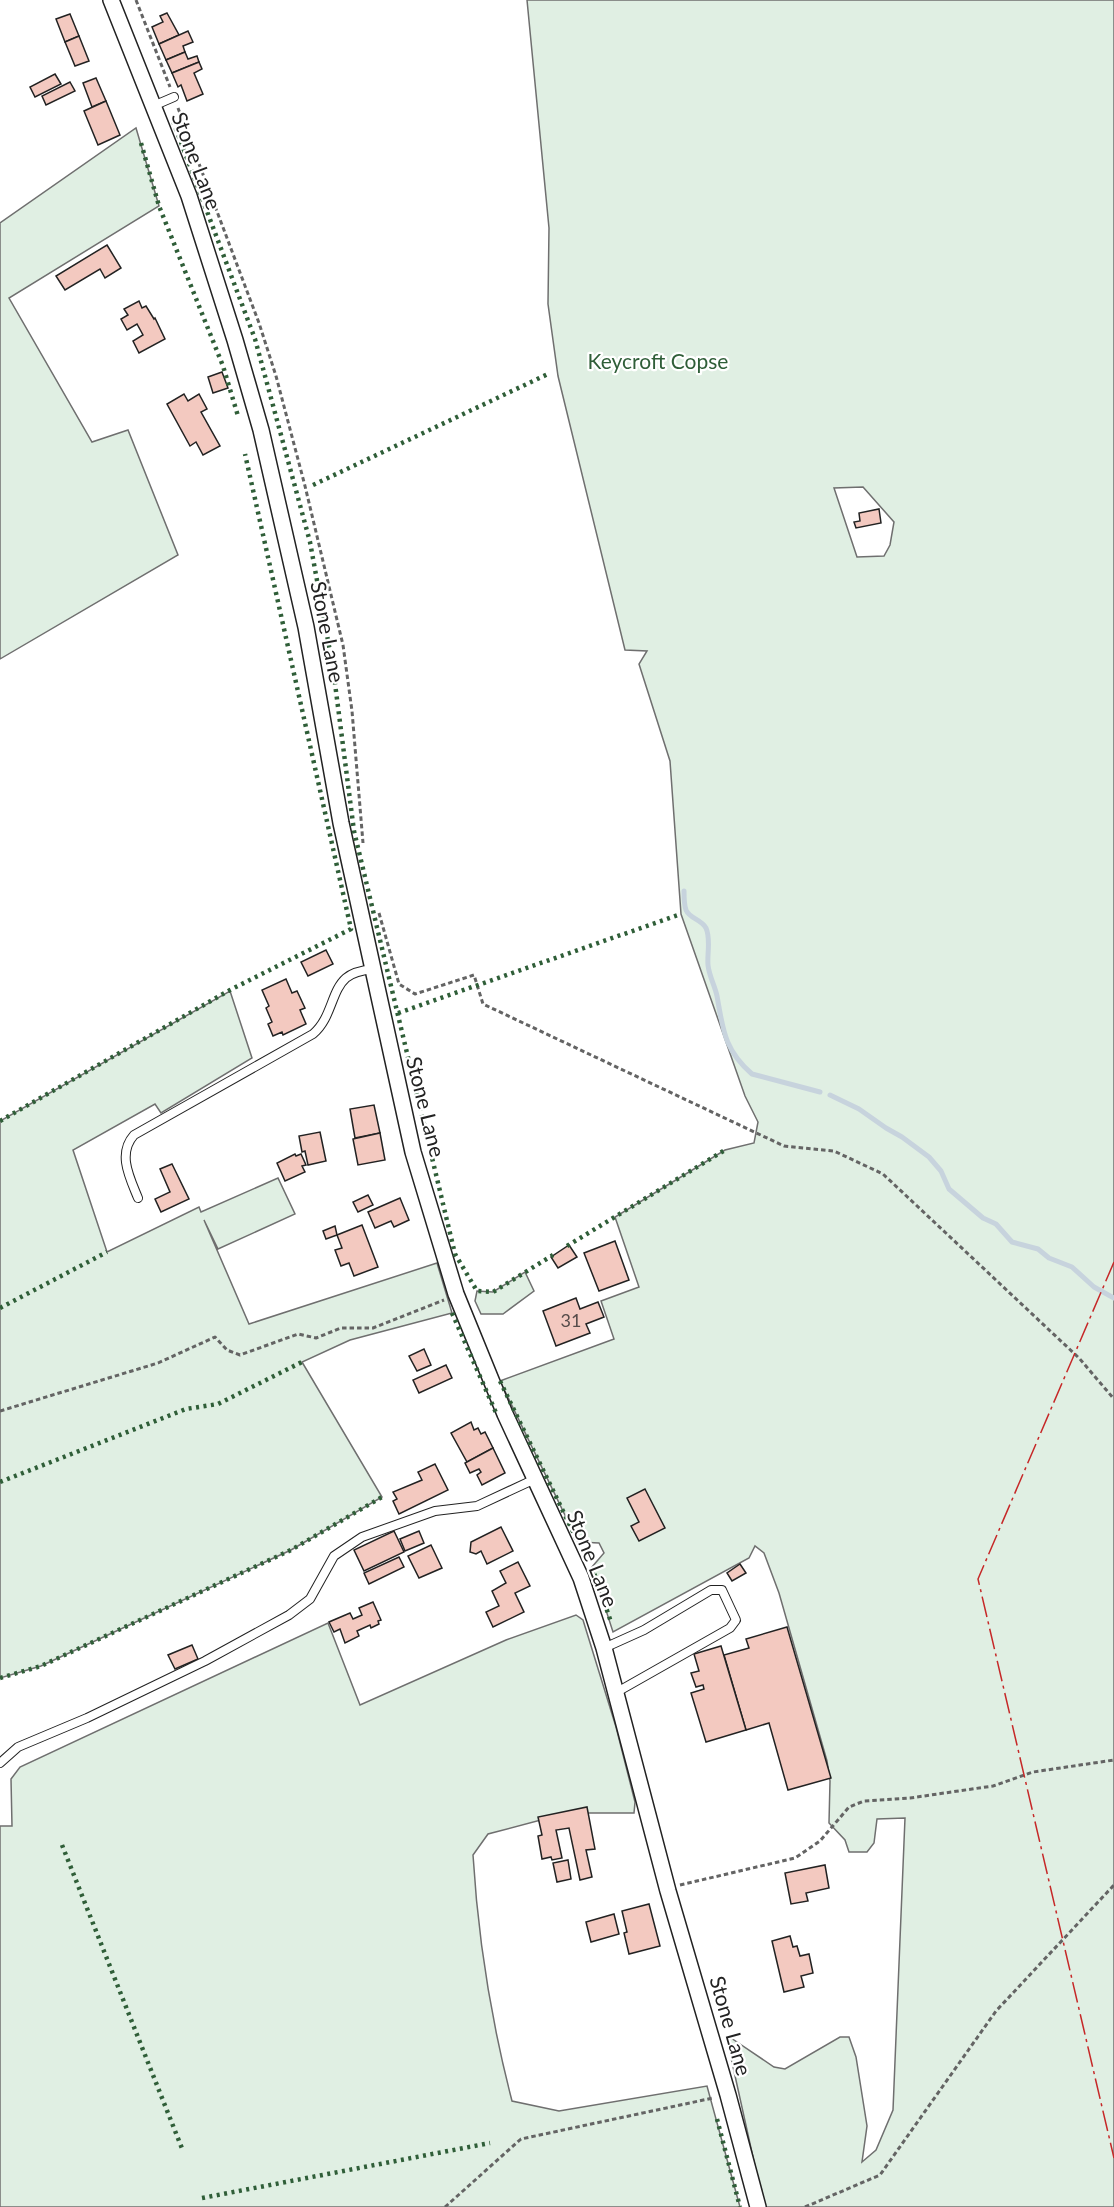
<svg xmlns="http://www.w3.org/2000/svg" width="1114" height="2207" font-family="Lato,sans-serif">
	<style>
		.green { fill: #e0efe3; stroke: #6f6f6f; stroke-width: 1.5; fill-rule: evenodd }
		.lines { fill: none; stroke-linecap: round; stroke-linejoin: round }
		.stream { stroke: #c7d3dd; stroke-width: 5 }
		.building { fill: #f3c9c0; stroke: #222; stroke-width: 1.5 }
		.lane-casing { stroke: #222; stroke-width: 10 }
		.street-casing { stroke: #222; stroke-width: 18 }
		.path { stroke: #646464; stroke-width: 3; stroke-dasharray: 4.5 3; stroke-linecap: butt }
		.lane { stroke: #fff; stroke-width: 8 }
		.street { stroke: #fff; stroke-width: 15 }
		.hedge { stroke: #2f5e38; stroke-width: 4.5; stroke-dasharray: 3 4.5; stroke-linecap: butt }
		.power { stroke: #c62828; stroke-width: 1.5; stroke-dasharray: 21 4.5 3 4.5; stroke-linecap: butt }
		.labels { text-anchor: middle; stroke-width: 4.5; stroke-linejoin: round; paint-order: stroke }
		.number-label { font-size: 18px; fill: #564c4a }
		.street-label { font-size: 21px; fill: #222; stroke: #fff }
		.park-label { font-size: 21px; fill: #2f5e38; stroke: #fff }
	</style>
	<rect width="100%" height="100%" fill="#fff"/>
	<g class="green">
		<path d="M527,0H1114V2207H764L728,2044L731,2038L774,2067L785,2069L840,2037H849L856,2057L867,2126L862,2162L876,2150L893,2110L905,1818L877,1819L874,1843L867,1852H849L845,1840L829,1823L830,1781L827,1761L779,1593L764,1553L755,1546L749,1558L613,1632L592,1567L604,1553L599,1543L578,1542L500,1381L614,1339L601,1301L639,1287L615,1217L725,1150L754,1143L758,1122L745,1096L681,914L670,761L639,664L647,651L625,650L558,376L548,304L549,228ZM863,487L894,522L890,545L884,556L857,557L834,488Z"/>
		<path d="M136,128L159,206L9,298L92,442L128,430L178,555L0,659V223Z"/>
		<path d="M230,991L252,1058L161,1113L155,1104L73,1150L107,1252L199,1207L201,1212L278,1178L295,1214L218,1249L204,1220L249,1324L437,1263L452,1313L350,1340L302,1362L382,1497L291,1550L41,1666L0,1678V1121Z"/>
		<path d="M525,1272L534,1291L503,1314H481L475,1301L477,1291L493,1292Z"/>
		<path d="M576,1615L583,1620L616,1727L635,1802L634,1813H567L488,1834L473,1855C478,1939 491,2020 512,2101L559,2111L707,2086L740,2207H0V1826H12L11,1779L20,1767L328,1623L360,1705L506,1640Z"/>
	</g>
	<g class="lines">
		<g class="stream">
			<path d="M684,891C684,897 684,905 686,910C690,919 701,919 706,928C711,939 707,953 708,965C709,976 715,986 717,996C723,1029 724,1050 752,1074L820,1092"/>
			<path d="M830,1095L859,1109L886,1128L902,1137L929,1157L941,1171L949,1189L983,1218L996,1224L1012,1242L1038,1249L1049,1258L1072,1267L1094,1287L1114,1298"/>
		</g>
	</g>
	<g class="building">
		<path d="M167,13L179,35L159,44L152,27L163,22L160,16Z"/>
		<path d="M70,14L79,36L65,42L56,19Z"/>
		<path d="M188,31L193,42L183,46L185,52L166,60L159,44Z"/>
		<path d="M79,36L89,61L75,66L65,42Z"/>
		<path d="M185,52L188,59L197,56L199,62L172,73L166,60Z"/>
		<path d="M199,62L202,69L194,73L203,94L187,101L181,85L178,87L172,73Z"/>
		<path d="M55,74L61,84L35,97L30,87Z"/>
		<path d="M96,78L106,101L92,107L83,83Z"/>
		<path d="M70,82L75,91L46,105L42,96Z"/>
		<path d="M106,101L120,135L98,145L84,111Z"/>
		<path d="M107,245L121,268L105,278L100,269L65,290L56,276Z"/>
		<path d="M139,301L142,308L146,306L154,319L155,318L165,339L139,353L133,341L143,335L137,324L127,330L121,319L128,315L124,309Z"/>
		<path d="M222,372L228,388L213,393L208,377Z"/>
		<path d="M184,394L188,401L199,394L207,409L201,412L220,446L203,455L196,442L190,446L167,404Z"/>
		<path d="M879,509L881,523L856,528L854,522L860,521L859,513Z"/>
		<path d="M326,950L333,964L308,976L301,962Z"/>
		<path d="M286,979L292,993L297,991L305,1008L300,1010L306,1024L283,1035L282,1032L273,1036L268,1024L272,1022L266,1008L269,1006L262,990Z"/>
		<path d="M374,1105L380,1133L355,1138L350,1109Z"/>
		<path d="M320,1132L326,1161L308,1165L305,1151L302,1152L299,1136Z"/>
		<path d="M380,1133L385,1160L358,1165L353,1139Z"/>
		<path d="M295,1154L296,1156L301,1154L306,1165L302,1166L305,1172L285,1181L277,1163Z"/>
		<path d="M172,1164L189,1199L161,1212L155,1199L170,1192L160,1169Z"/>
		<path d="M368,1195L373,1205L358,1212L353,1202Z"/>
		<path d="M400,1198L409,1220L394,1227L391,1221L375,1228L368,1212Z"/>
		<path d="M362,1225L378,1267L354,1276L349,1263L341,1266L335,1250L342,1248L337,1235Z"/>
		<path d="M335,1226L337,1235L326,1239L323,1231Z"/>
		<path d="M615,1241L629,1280L599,1291L584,1253Z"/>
		<path d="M569,1245L577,1257L558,1268L551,1257Z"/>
		<path d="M576,1298L580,1309L598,1302L604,1317L586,1324L590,1333L556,1346L543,1311Z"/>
		<path d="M424,1349L431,1365L417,1371L409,1356Z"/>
		<path d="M446,1365L452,1378L419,1393L413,1380Z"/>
		<path d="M471,1422L474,1430L478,1428L481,1434L485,1432L493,1448L467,1462L451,1433Z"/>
		<path d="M493,1448L505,1473L482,1485L477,1475L481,1472L479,1469L470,1473L465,1463Z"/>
		<path d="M435,1464L448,1490L399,1514L393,1501L397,1499L393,1492L422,1480L418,1472Z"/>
		<path d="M645,1489L665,1528L639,1541L631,1526L639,1522L627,1498Z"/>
		<path d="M501,1527L513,1551L487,1564L481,1551L476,1554L470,1552L471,1542Z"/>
		<path d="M394,1531L404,1552L364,1571L354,1550Z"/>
		<path d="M419,1531L424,1543L405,1551L400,1539Z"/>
		<path d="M431,1545L442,1568L419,1578L408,1556Z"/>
		<path d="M399,1557L404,1567L369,1584L364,1573Z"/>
		<path d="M518,1562L530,1586L515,1593L524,1612L493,1627L486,1612L499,1606L492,1591L506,1583L500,1571Z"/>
		<path d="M740,1564L746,1573L732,1581L727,1573Z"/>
		<path d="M373,1602L381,1620L378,1621L379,1624L371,1628L370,1625L357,1631L359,1636L345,1643L340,1629L334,1632L329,1622L350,1613L353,1619L362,1615L359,1608Z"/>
		<path d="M787,1627L831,1778L788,1790L769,1723L746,1730L724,1655L749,1648L746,1639Z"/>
		<path d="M192,1645L198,1659L175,1669L168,1655Z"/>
		<path d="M721,1646L746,1730L706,1742L691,1693L704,1689L703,1685L696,1687L691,1673L699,1671L694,1654Z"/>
		<path d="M587,1807L595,1849L586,1850L592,1877L580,1880L569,1828L556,1830L562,1858L552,1860L551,1857L542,1859L538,1836L542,1835L538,1817Z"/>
		<path d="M568,1860L571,1879L557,1882L553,1863Z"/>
		<path d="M825,1865L829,1888L806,1893L808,1901L791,1904L785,1873Z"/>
		<path d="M649,1904L660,1946L629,1954L624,1933L627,1932L622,1911Z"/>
		<path d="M614,1914L619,1934L591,1942L586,1922Z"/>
		<path d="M790,1936L793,1947L797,1946L800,1956L809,1954L813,1973L801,1976L804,1987L784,1992L772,1941Z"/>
	</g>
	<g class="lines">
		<g class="lane-casing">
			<g id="lane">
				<path d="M153,106L174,97"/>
				<path d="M138,1198C130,1178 117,1154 134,1135L313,1034C332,1018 331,991 346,978C353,972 364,970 373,969"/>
				<path d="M604,1648L644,1630L711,1590H722L736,1620L730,1628L617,1692"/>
				<path d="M0,1763L18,1747L87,1718L205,1661L289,1615L310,1599L334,1556L362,1537L435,1511L477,1506L535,1479"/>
			</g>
		</g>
		<g class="street-casing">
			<path id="street" d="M111,0L189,196L235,340L261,430L306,627L341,823L413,1152L456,1294L505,1414L581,1578L604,1648L668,1891L728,2095L758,2207"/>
		</g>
		<g class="path">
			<path d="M136,0L170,87"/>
			<path d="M178,108L259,323L276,376L305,486L343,645L352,711L363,843"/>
			<path d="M379,913L399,984L415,994L474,975L483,1004L784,1146L834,1151L883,1174L1079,1358L1114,1399"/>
			<path d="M0,1411L158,1363L215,1337L227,1350L240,1355L298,1334L316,1338L341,1328H373L444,1300"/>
			<path d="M680,1885L795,1858L820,1841L849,1807L864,1801L910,1798L993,1786L1033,1772L1114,1760"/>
			<path d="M445,2207L521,2139L713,2098"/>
			<path d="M805,2207L880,2175L996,2011L1114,1885"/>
		</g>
		<use href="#lane" class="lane"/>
		<use href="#street" class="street"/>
		<g class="hedge">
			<path d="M173,121L255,339L310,542L333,668L354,831L455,1254L477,1291L493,1292L553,1255"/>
			<path d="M141,143L159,206L223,366L238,416"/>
			<path d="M313,485L548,374"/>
			<path d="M398,1013L681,914"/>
			<path d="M0,1121L230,990L351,929L245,454"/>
			<path d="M567,1246L725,1150"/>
			<path d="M0,1308L107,1252"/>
			<path d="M452,1313L497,1415"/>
			<path d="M500,1381L578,1542"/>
			<path d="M0,1482L186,1409L218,1404L302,1362"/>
			<path d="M592,1567L611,1622"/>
			<path d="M0,1678L41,1666L291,1550L382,1497"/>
			<path d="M62,1845L183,2151"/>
			<path d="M717,2119L740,2207"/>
			<path d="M202,2198L490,2143"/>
		</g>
		<path class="power" d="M1114,1262L978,1579L1114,2158"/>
	</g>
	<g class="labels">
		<g class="number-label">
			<text x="571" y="1327">31</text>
		</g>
		<g class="street-label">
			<text transform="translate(196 161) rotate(69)" y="7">Stone Lane</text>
			<text transform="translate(327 632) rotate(79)" y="7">Stone Lane</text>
			<text transform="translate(425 1107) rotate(76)" y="7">Stone Lane</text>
			<text transform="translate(592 1559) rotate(68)" y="7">Stone Lane</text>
			<text transform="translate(730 2026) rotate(74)" y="7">Stone Lane</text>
		</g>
		<g class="park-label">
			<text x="658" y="369">Keycroft Copse</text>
		</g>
	</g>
</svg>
